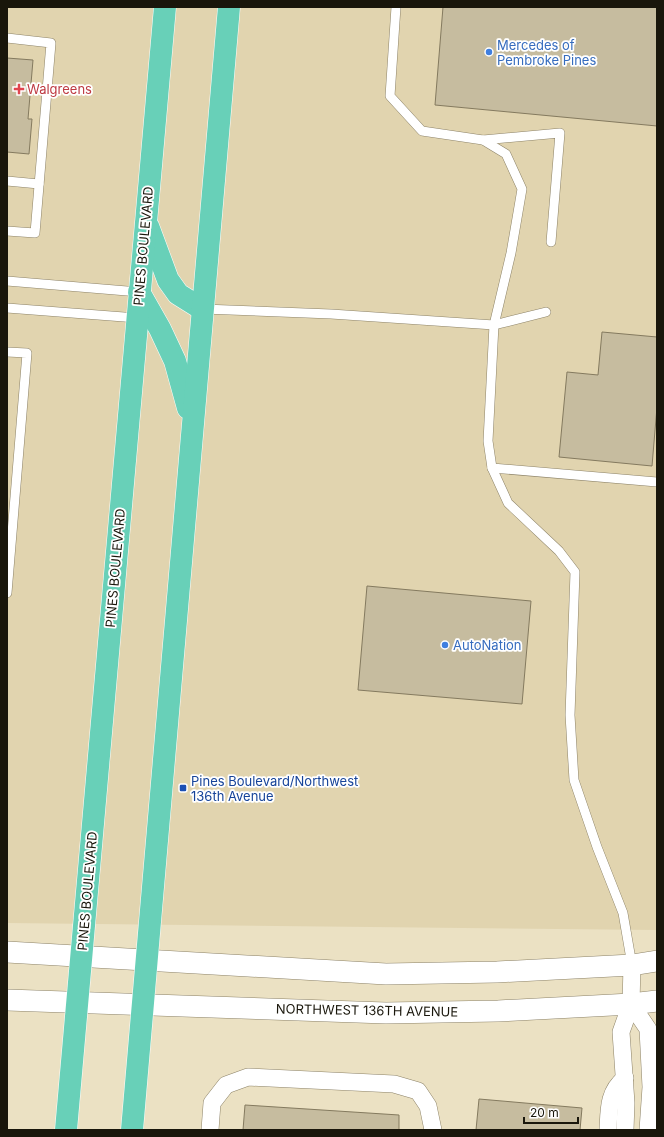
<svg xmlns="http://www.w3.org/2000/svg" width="664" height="1137" font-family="Inter,sans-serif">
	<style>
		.built { fill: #e1d4af }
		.building { fill: #c6bc9f; stroke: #847a5f }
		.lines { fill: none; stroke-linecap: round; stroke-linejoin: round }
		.service-casing { stroke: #8d8368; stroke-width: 10 }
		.minor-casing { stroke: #8d8368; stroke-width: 18 }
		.tertiary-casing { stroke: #8d8368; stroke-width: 22 }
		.trunk-casing { stroke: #fff; stroke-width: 23 }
		.service { stroke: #fff; stroke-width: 9 }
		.minor { stroke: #fff; stroke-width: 17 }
		.tertiary { stroke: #fff; stroke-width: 21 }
		.trunk { stroke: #68d0b8; stroke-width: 22 }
		.shop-dot { fill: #3f7fe0; stroke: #fff; stroke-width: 1.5 }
		.health-dot { fill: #e0444e; stroke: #fff; stroke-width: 1.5 }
		.transit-dot { fill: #1a4fb4; stroke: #fff; stroke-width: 1.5 }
		.labels { text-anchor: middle; stroke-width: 3.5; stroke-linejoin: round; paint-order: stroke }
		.shop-label { font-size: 13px; fill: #366cbe; stroke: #fff; text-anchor: start }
		.health-label { font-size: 13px; fill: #be3a42; stroke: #fff; text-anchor: start }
		.street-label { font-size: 13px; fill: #19160b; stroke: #fff }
		.transit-label { font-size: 13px; fill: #164399; stroke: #fff; text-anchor: start }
	</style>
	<rect width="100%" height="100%" fill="#ebe1c3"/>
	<path class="built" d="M7,7H657V930L7,923Z"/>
	<g class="building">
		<path d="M443,7H657V126L435,105Z"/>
		<path d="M7,58L33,60L28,119H32L29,154L7,152Z"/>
		<path d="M602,332L657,337V407L652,466L559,457L567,372L598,375Z"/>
		<path d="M367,586L531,601L522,704L358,690Z"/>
		<path d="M479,1099L582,1108L580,1130H476Z"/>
		<path d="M245,1105L399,1115V1130H243Z"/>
	</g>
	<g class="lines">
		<g class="service-casing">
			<g id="service">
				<path d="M396,7L390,96L422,131L483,140L506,154L522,189L511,253L494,325L488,441L492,468L508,503L559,551L575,572L570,715L574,780L597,847L623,913L632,965"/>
				<path d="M7,38L51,43L35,233L7,231"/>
				<path d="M483,140L560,133L551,242"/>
				<path d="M7,181L39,184"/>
				<path d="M7,281L139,292"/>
				<path d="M7,308L137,318"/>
				<path d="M203,309L331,314L494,325L546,312"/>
				<path d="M7,352L27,353L7,593"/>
				<path d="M492,468L657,482"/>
			</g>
		</g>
		<g class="minor-casing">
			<g id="minor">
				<path d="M631,1004L648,1029L651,1087L648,1130"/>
				<path d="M210,1130L212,1103L226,1085L248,1077L394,1084L418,1091L428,1106L433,1130"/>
				<path d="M608,1130C609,1109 608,1092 625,1078"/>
				<path d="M625,1130L626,1103L621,1032L631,1004L632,965"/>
			</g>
		</g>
		<g class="tertiary-casing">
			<g id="tertiary">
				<path d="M7,952L386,974L497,972L632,965L657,961"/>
				<path d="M7,1000L386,1013L498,1011L631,1004L657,1001"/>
			</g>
		</g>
		<g class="trunk-casing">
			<g id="trunk">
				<path d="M148,226L168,280L178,294L202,309"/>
				<path d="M139,292L160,329L175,361L188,408"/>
				<path d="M66,1130L165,7"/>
				<path d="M132,1130L229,7"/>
			</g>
		</g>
		<use href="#service" class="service"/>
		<use href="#minor" class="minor"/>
		<use href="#tertiary" class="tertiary"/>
		<use href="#trunk" class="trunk"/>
	</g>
	<g class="shop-dot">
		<circle cx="489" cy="52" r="4"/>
		<circle cx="445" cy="645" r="4"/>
	</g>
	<path class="health-dot" d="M17 83h4v4h4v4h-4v4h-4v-4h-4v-4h4z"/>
	<rect class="transit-dot" x="179" y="784" width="8" height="8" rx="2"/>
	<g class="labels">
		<g class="shop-label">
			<text x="497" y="50">Mercedes of<tspan x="497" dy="15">Pembroke Pines</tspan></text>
			<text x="453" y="650">AutoNation</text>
		</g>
		<g class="health-label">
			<text x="27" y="94">Walgreens</text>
		</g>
		<g class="street-label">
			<text transform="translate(143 246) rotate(-85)" y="5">PINES BOULEVARD</text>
			<text transform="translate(115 568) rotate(-85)" y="5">PINES BOULEVARD</text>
			<text transform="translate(87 891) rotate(-85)" y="5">PINES BOULEVARD</text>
			<text transform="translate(367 1010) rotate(1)" y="5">NORTHWEST 136TH AVENUE</text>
		</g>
		<g class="transit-label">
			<text x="191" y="786">Pines Boulevard/Northwest<tspan x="191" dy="15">136th Avenue</tspan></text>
		</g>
	</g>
	<rect width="664" height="1137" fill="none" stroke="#19160b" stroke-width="16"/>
	<path d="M524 1117v6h54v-6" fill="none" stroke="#19160b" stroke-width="2"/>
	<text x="530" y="1117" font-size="12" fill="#19160b" stroke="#ffffff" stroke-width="3" paint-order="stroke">20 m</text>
</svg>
